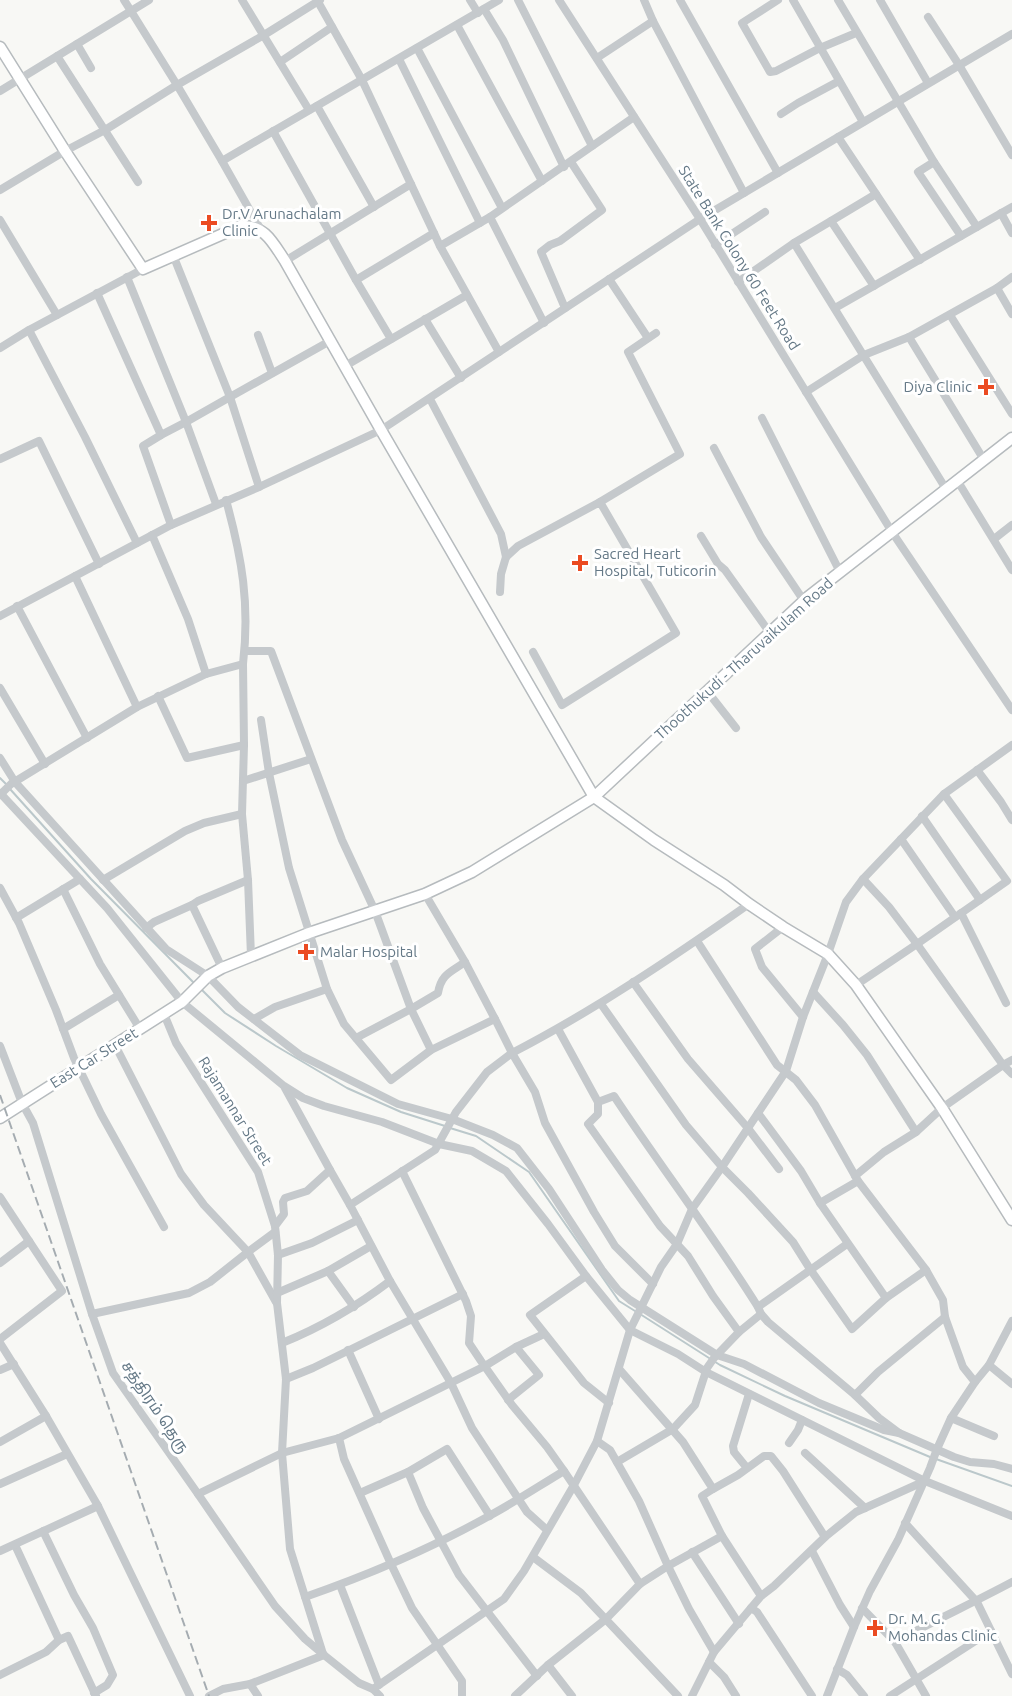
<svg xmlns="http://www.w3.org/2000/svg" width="1012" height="1696" font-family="Ubuntu,'Noto Sans Tamil',sans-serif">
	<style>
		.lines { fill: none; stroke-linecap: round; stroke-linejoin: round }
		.stream { stroke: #bbc8cb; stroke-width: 2 }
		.major-casing { stroke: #b6bbbe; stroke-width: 13 }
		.minor { stroke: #c5c9cc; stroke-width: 8 }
		.major { stroke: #fff; stroke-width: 10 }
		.rail { stroke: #a5acb1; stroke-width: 2; stroke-dasharray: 9 4.5; stroke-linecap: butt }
		.poi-dot { fill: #eb4b22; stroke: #fff; stroke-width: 2 }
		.labels { text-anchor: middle; stroke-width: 6; stroke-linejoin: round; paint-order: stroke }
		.poi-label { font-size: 15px; fill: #657987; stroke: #fff; text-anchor: start }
		.street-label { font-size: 15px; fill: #657987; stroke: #fff }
	</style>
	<rect width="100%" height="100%" fill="#f8f8f5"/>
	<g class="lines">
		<g class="stream">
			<path d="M0,778L7,785"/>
			<path d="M10,789L91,879L194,983"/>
			<path d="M201,989L225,1013L276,1046L347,1088L401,1112L445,1126"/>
			<path d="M450,1128L476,1136L529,1172L619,1301L635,1311"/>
			<path d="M640,1314L720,1365L785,1396L930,1457"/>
			<path d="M936,1459L1012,1486"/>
		</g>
		<g class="major-casing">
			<g id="major">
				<path d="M0,47L65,151L143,269L241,226C265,225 273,243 285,261L381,430L594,797L654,840L724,885L749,904L783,927L828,954L856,985L942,1108L1012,1220"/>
				<path d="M0,1118L182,1002L208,976L222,968L309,933L425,894L472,872L594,797L808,597L1012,438"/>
			</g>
		</g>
		<g class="minor">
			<path d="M124,0L131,11L149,0"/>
			<path d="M242,0L309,110"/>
			<path d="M317,0L362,80L440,246L499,352"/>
			<path d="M470,0L478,13"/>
			<path d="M518,0L592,146"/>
			<path d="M559,0L700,219L892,532L1012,710"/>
			<path d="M644,0L653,21L744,193"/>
			<path d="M680,0L778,173"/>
			<path d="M778,0L742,23L770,72L776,71L820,48L856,33"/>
			<path d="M793,0L863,122"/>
			<path d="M838,0L934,162"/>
			<path d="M880,0L928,83"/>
			<path d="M484,9L503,40L564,167"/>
			<path d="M928,17L959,65L1012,155"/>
			<path d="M457,25L542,181"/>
			<path d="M77,44L91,68"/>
			<path d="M417,48L502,208"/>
			<path d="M57,56L138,182"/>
			<path d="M597,58L653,21"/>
			<path d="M399,59L480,223"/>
			<path d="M280,62L332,27"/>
			<path d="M0,91L131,11L177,85L222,161L499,0"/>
			<path d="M317,106L374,207"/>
			<path d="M781,114L798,103L839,81"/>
			<path d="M273,131L356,280L391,339"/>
			<path d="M838,137L920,260"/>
			<path d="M222,161L261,230"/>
			<path d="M0,190L65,151L105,130L177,85L264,35L320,0"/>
			<path d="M1001,213L1012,233"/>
			<path d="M0,220L57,315"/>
			<path d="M831,221L794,243L946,489"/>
			<path d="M961,236L918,172L934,162L977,227"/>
			<path d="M715,245L765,212"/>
			<path d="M440,246L490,217"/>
			<path d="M173,255L230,397L330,341"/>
			<path d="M285,261L411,184"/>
			<path d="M127,277L186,422L230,397L259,487"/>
			<path d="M609,279L648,338"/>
			<path d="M356,280L434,233"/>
			<path d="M738,282L794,243"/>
			<path d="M874,286L831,221L876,194"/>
			<path d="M997,288L1012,314"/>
			<path d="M97,293L161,435L186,422L216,504"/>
			<path d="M565,308L541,252L550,245L560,241L602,210L571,162"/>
			<path d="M835,308L1012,207"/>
			<path d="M950,315L1012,414"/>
			<path d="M425,319L461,378"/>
			<path d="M544,323L490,217L634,117"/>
			<path d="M29,330L85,437L137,543"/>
			<path d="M258,335L272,373"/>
			<path d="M909,337L984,460"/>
			<path d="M0,348L29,330L143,269"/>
			<path d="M345,366L467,295"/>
			<path d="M806,392L864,355L909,337L997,288L1012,277"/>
			<path d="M430,399L501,534L506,557"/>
			<path d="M762,418L840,572"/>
			<path d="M161,435L143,446L171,525"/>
			<path d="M714,448L761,537L804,601"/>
			<path d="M0,459L39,441L99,564"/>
			<path d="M957,480L1012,570"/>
			<path d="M600,502L680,454L628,352L656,333"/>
			<path d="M152,535L188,619L206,674"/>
			<path d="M701,536L718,564L725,570L770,633"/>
			<path d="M994,539L1012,525"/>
			<path d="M75,576L137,707L206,674L243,664C250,604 242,558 226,500"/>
			<path d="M500,592L501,574L506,557L518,546L600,502L676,633L562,705L533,652"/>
			<path d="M17,606L87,738"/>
			<path d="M0,616L171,525L259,487L381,430L700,219L1012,34"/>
			<path d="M245,651H271L342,840L375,911L411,1009L431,1050L391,1080L344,1024L327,989L289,868L269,773L261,720"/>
			<path d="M0,688L45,764"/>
			<path d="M707,691L736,728"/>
			<path d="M158,696L187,758L244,745L243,664"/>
			<path d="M244,745L242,814L248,880L251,956"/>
			<path d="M0,758L15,782L166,949L208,976L238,1007L300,1055L398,1104L452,1119L493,1135L517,1148L549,1189L602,1270L618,1290L630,1300L717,1355L744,1364L819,1403L884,1430L899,1433"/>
			<path d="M977,770L1001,802L1012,820"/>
			<path d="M243,781L311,759"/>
			<path d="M0,793L107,908L182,1002L284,1086L303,1098L324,1106L382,1122L439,1144L472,1151L506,1171L548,1224L586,1276L630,1330L678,1354L706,1372L925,1481L1012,1516"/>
			<path d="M0,795L11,784L137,707"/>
			<path d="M922,816L980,900"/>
			<path d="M901,839L955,917"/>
			<path d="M103,880L185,831L204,823L242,814"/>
			<path d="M0,888L19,923L56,1010L74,1058L101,1114L164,1227"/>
			<path d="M63,889L100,964L140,1029"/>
			<path d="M425,894L465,962L495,1019L431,1050"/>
			<path d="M192,905L222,968"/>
			<path d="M961,913L1006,1003"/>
			<path d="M16,918L80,879"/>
			<path d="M783,927L755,949L762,967L803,1017"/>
			<path d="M146,928L154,922L192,905L198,901L248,880"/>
			<path d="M697,941L777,1065L796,1080L815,1105L858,1181L926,1270L943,1300L945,1317L963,1367L975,1382"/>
			<path d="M633,982L688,1059L747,1127L779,1169"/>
			<path d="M856,985L917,944L1007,881L944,794"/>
			<path d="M813,992L843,1025L867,1055L916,1132"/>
			<path d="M601,1004L686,1125L722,1167L748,1193L793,1242L810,1269L852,1329L886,1298L926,1270"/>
			<path d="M164,1014L176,1043L258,1172L275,1226"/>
			<path d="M254,1019L275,1007L327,989"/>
			<path d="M495,1019L512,1053C595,1010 672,958 749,904"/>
			<path d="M63,1029L119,995"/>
			<path d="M558,1029L598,1102L614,1096C661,1167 713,1235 758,1307L761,1314L768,1322L855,1395L879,1418L899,1433L954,1457L970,1462L994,1464L1012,1469"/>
			<path d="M356,1038L411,1009L438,993C441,974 451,972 465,962"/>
			<path d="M115,1045L181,1174L204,1205L248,1252L276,1302"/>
			<path d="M0,1046L22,1103L33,1123L92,1314L113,1373L198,1494L275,1606L305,1639L324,1655L359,1683L373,1689L380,1696"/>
			<path d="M1012,1060L1003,1065L1012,1074"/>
			<path d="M285,1088L330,1170L307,1191L285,1198L283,1202L284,1214L275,1226L278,1255L277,1303L286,1379L282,1453L290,1549L323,1654"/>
			<path d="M598,1102V1114L588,1124L660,1226L688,1256L713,1296L739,1332L714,1358L707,1368L695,1405L673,1429L617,1462"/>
			<path d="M758,1113L801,1171L820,1203L886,1298"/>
			<path d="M330,1170L350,1205L390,1281L451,1383L472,1428L527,1512L547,1530"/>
			<path d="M402,1171L466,1301L471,1316L469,1343L481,1361L512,1405L547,1447L564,1471L640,1584"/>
			<path d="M855,1176L884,1152L916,1132L942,1108L1003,1065L917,944L889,907L863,879"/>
			<path d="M0,1197L62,1291L0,1339"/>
			<path d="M820,1203L858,1181"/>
			<path d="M350,1205L435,1150L456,1112L487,1072L512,1053L535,1092L545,1123L594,1212L615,1246L653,1284"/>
			<path d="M278,1255L312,1243L358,1220"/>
			<path d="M0,1263L29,1241"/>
			<path d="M328,1271L354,1307"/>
			<path d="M586,1276L530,1315L584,1383L609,1403"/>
			<path d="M277,1293L328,1271L371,1246"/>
			<path d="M758,1307L847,1244"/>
			<path d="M92,1314L189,1293L210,1282L248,1252L275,1232"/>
			<path d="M739,1332L761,1314"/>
			<path d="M0,1343L46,1416L98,1506L190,1696"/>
			<path d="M282,1343C322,1327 357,1306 390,1281"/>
			<path d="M348,1350L379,1419"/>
			<path d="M989,1365L1012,1384"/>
			<path d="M619,1369L683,1442L713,1489L702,1496L722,1536L761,1596"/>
			<path d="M0,1370L14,1364"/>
			<path d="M286,1379L313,1368L463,1294"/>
			<path d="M855,1395L878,1372L945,1317"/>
			<path d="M508,1400L539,1375L516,1347"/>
			<path d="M951,1418L994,1436"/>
			<path d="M339,1438L344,1459L391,1564L412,1608L462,1681V1696"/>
			<path d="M597,1441L610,1450L639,1501L668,1566L689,1609L714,1652"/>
			<path d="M0,1442L46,1416"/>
			<path d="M789,1443L798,1430L802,1420"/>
			<path d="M805,1453L865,1508"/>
			<path d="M747,1468L734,1452L733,1446L749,1394"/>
			<path d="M408,1472L423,1508L459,1575L537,1676"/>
			<path d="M0,1484L67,1454"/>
			<path d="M713,1489L738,1475L764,1456H771L783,1471L825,1537"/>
			<path d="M360,1493L408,1472L447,1449L490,1516"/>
			<path d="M198,1494L282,1453L339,1438L485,1366L516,1347L544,1334"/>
			<path d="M905,1523L977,1602L1012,1674"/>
			<path d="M43,1531L74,1595L93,1628L113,1675L107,1685L94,1693"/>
			<path d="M15,1545L59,1640"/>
			<path d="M0,1551L98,1506"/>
			<path d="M812,1551L840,1605L854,1627"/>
			<path d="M692,1552L739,1624"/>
			<path d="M533,1557L581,1593L678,1696"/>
			<path d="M340,1585L379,1685"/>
			<path d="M305,1597C368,1575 430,1549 489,1516C515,1502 539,1486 564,1471"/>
			<path d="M751,1608L757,1612L812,1696"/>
			<path d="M862,1608L895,1642L926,1696"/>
			<path d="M895,1642C933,1621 973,1603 1012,1582"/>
			<path d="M548,1665L572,1696"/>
			<path d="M837,1669L847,1675L864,1696"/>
			<path d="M0,1675L46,1652L59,1640L68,1636L96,1696"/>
			<path d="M250,1684L258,1696"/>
			<path d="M373,1689L504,1599L524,1571L574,1485L597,1441L630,1330L661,1267L677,1244L692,1209L722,1167L786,1071L803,1017L828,954L846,902L863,879L944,794L1012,745"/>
			<path d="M209,1696L223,1689L250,1684L324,1655"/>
			<path d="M515,1696L548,1665L606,1619L640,1584L668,1566L722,1536"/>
			<path d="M692,1696L709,1662"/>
			<path d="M736,1696L724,1677L709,1662L714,1652L761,1596L774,1586L825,1537L856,1512L925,1481"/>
			<path d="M827,1696L854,1627L870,1591L898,1540L930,1468L937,1449L951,1418L975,1382L989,1365L1012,1321"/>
			<path d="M890,1696L991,1631"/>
		</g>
		<use href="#major" class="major"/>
		<path class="rail" d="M0,1095L209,1696"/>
	</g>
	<g class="poi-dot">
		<path d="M206 214h6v6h6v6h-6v6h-6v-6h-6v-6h6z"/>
		<path d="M983 378h6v6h6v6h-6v6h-6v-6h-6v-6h6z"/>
		<path d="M577 554h6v6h6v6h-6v6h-6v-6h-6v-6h6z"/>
		<path d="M303 943h6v6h6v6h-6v6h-6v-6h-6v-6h6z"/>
		<path d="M872 1619h6v6h6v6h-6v6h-6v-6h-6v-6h6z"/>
	</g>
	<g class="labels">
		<g class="poi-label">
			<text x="222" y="219">Dr.V Arunachalam<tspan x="222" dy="17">Clinic</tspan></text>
			<text x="972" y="392" text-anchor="end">Diya Clinic</text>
			<text x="594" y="559">Sacred Heart<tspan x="594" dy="17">Hospital, Tuticorin</tspan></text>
			<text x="320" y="957">Malar Hospital</text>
			<text x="888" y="1624">Dr. M. G.<tspan x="888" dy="17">Mohandas Clinic</tspan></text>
		</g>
		<g class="street-label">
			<text transform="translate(739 258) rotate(58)" y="5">State Bank Colony 60 Feet Road</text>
			<text transform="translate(744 659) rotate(-42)" y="5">Thoothukudi - Tharuvaikulam Road</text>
			<text transform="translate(94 1058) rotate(-32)" y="5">East Car Street</text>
			<text transform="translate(235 1111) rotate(58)" y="5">Rajamannar Street</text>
			<text transform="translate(155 1407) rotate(56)" y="5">சத்திரம் தெரு</text>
		</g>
	</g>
</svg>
